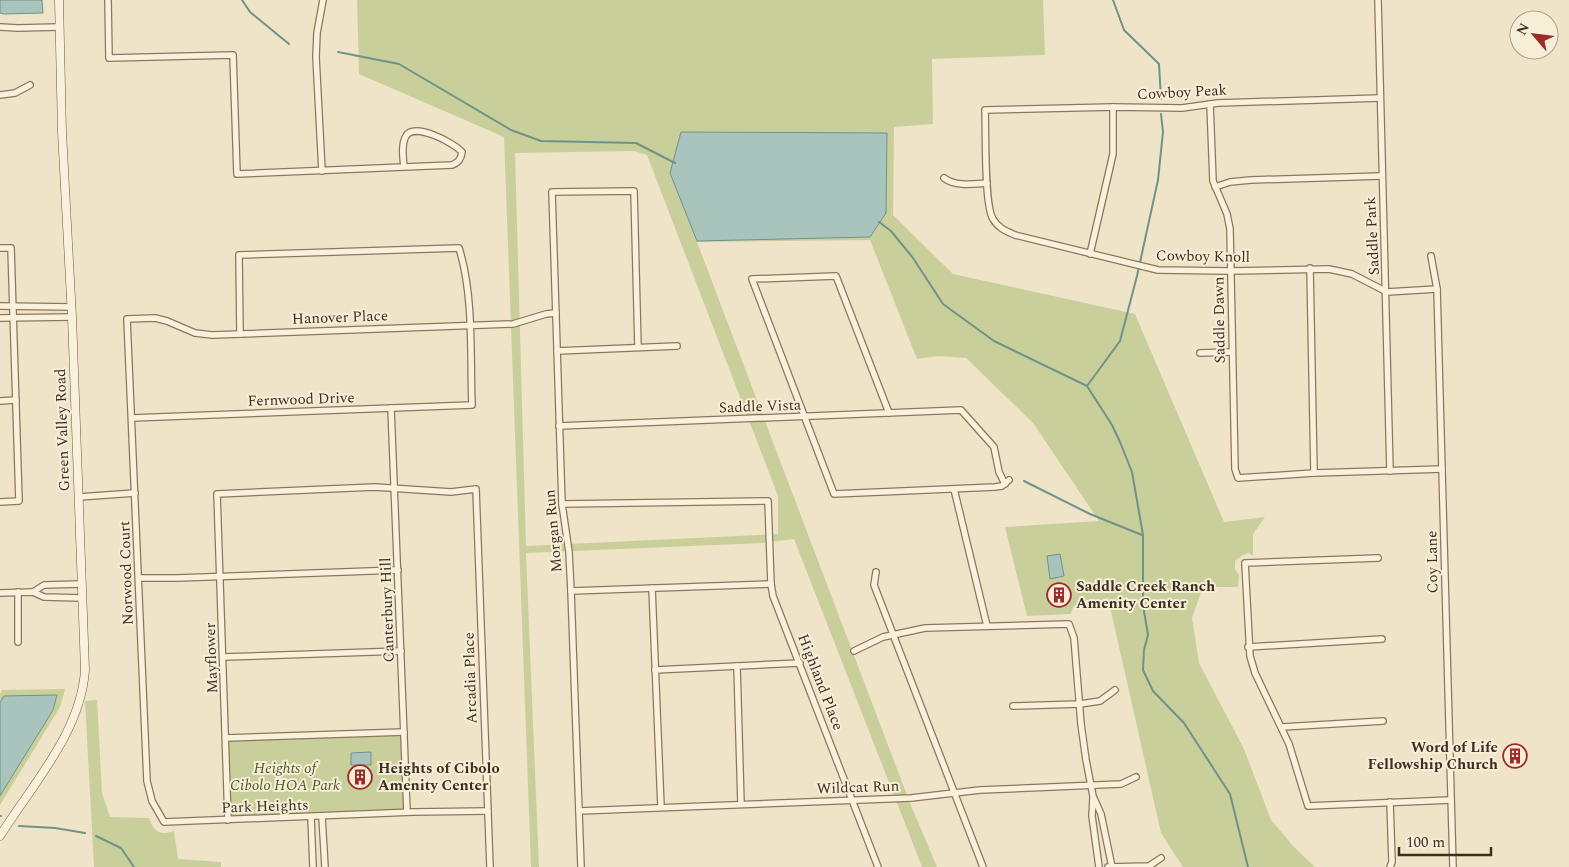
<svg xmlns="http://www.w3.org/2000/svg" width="1569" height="867" font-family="Spectral,serif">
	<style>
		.green { fill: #c9cf9b; fill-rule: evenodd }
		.water { fill: #a9c4bc; stroke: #6f938a }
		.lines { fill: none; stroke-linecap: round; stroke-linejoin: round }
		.stream { stroke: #6f938a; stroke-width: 2 }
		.street-casing { stroke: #8d765c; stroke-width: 8 }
		.secondary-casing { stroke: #6f573f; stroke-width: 9 }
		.street { stroke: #faf1dc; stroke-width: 5.5 }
		.secondary { stroke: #faf1dc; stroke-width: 8 }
		.labels { text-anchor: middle; stroke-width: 4; stroke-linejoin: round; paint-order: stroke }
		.street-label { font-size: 15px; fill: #3d2e20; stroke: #f7eed8 }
		.poi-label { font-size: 15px; font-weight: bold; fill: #3d2e20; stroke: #f7eed8; text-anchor: start }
		.park-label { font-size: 15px; font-style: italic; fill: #4d5a26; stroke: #f7eed8 }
	</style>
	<rect width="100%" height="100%" fill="#f0e4c8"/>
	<g class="green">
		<path d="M357,0H1043L1045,55L932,59L933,124L894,127L893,215L953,274L1135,314L1224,522L1265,517L1253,534V556L1249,553L1243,555L1235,561V569L1239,575L1238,587H1203L1192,618L1199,663L1244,749L1271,820L1294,847L1315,867H1183L1161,833L1108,598L1073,607L1071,614L1027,616L1005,527L1099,521L1033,423L966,358L938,356L917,359L870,240L697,242L910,803L937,867H922L794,539L763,543L526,553L539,867H531L504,137L359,74ZM634,151L647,155L778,496V534L526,546L515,153Z"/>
		<path d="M65,689L60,707L0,805V694L2,690Z"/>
		<path d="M97,700L102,793L110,817L149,818C154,832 160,836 174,831L178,859L221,862V867H94L85,701Z"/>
		<path d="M404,732L407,812L228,820L226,738Z"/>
	</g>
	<g class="water">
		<path d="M0,0H42L43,13L4,14L0,13Z"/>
		<path d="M681,132L887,133L886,213L870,237L697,241L670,173Z"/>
		<path d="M1060,554L1064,576L1050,579L1047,556Z"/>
		<path d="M57,695L53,710L0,796V702L4,696Z"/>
		<path d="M371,752V765H351V753Z"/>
	</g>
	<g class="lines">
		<g class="stream">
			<path d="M242,0L250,12L289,44"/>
			<path d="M1113,0L1124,30L1159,64L1161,99"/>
			<path d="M338,52L399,64L511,130L541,141L636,143L675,163"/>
			<path d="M879,222L891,231L913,258L943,304L994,341L1087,386L1112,425L1120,442L1132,472L1143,535V605L1148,635L1144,650L1143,670L1153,691L1184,723L1230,794L1248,867"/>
			<path d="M1087,386L1120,341L1137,276L1158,180L1163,132L1161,114"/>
			<path d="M1024,481L1090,514L1142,535"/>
			<path d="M0,816H1"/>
			<path d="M19,826L55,828L85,833"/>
			<path d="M96,836L121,848L134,867"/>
		</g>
		<g class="street-casing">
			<g id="street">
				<path d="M108,0L109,58L233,55L237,174L452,165C459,162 461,159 462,152C453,142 414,122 406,136C401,144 403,158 404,167"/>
				<path d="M1378,0C1381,157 1387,314 1390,471"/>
				<path d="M0,27L18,28L59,27"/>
				<path d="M0,95L15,93L30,85"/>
				<path d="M1380,98L1218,103L1182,108L1113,107L985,110C986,130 984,205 993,219C998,228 1006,231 1015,235L1158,270L1230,271L1329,269L1352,274L1387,292L1437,289"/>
				<path d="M1210,104L1213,181L1227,214L1230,229L1235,469L1238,478L1314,473L1442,469"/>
				<path d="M322,171L316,57L317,33L323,0"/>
				<path d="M944,178C956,187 973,184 987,183"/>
				<path d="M1215,187L1230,182L1251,180L1381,176"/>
				<path d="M0,248H11L19,501L0,502"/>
				<path d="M1090,254L1113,154V107"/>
				<path d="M1431,256L1437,289L1453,867"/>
				<path d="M1310,268L1314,473"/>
				<path d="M0,306L72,307"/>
				<path d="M0,318L72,317"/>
				<path d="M557,351L677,346"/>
				<path d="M1200,353L1232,352"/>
				<path d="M0,401L16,400"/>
				<path d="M391,408L407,812"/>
				<path d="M889,413L836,276L752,279L834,494L995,487L1002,486L1009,480"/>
				<path d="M132,418L472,405C470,355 474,296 459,248L239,255L240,334"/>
				<path d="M559,426L961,410L994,447L999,472L1005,484"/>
				<path d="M954,489L987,626"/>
				<path d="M79,497L135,493"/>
				<path d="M562,504L768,501L771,584L773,596L878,867"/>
				<path d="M1378,558L1245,563L1250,656L1255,673L1289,744L1308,806L1451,800"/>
				<path d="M876,572L874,585L983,867"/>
				<path d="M139,578H177L398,570"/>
				<path d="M652,588L661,807"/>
				<path d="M571,591L771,584"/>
				<path d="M18,592V642"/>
				<path d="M33,592L44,585L82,584"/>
				<path d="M0,593L33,592L44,597L82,598"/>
				<path d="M1248,647L1382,639"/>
				<path d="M854,651L883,637L925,628L1069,624L1074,638L1081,724L1086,760L1093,796L1101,814L1112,867"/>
				<path d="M223,657L401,651"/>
				<path d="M737,666L741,804"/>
				<path d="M655,670L800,663"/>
				<path d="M1013,706L1080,704L1100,701L1115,690"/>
				<path d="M1282,727L1383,721"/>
				<path d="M226,738L404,732"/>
				<path d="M1093,798L1092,816L1099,867"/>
				<path d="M488,811L413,812L164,822L152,801L147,781L127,319L155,318L167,321L195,333L212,335L513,324L546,314L556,313"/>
				<path d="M579,811L911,798L980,790L1121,784L1136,777"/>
				<path d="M311,817L313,867"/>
				<path d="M322,817L325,867"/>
				<path d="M228,820L217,494L375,487L451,492L476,489L490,867"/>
				<path d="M581,867L571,591L569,552L562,504L552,192L634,191L638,347"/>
				<path d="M1108,867L1149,866L1161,858"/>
				<path d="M1390,867L1392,862L1390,802"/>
			</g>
		</g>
		<g class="secondary-casing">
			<path id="secondary" d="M0,836C32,785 81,732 85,670L72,317L62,132L59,0"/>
		</g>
		<use href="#street" class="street"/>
		<use href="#secondary" class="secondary"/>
	</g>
	<defs>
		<g id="building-ring" transform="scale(1.25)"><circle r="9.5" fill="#f7eed8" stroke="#9e2a2b" stroke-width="1.5"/><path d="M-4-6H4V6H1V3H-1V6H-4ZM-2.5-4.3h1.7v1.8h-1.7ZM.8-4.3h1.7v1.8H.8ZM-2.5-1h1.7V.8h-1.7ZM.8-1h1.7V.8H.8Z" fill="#9e2a2b"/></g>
	</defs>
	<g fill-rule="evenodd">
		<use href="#building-ring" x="1059" y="595"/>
		<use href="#building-ring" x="1515" y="756"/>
		<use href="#building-ring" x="360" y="777"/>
	</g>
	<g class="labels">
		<g class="street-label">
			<text transform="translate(1182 92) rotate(-3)" y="5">Cowboy Peak</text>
			<text transform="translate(1372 236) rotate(-93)" y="5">Saddle Park</text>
			<text transform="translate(1203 256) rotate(1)" y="5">Cowboy Knoll</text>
			<text transform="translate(340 317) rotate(-2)" y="5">Hanover Place</text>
			<text transform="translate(1219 320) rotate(-91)" y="5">Saddle Dawn</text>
			<text transform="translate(301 399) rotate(-2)" y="5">Fernwood Drive</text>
			<text transform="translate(760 406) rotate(-2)" y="5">Saddle Vista</text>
			<text transform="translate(62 430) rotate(-92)" y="5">Green Valley Road</text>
			<text transform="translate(553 531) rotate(-95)" y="5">Morgan Run</text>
			<text transform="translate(1432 562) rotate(-91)" y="5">Coy Lane</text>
			<text transform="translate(126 573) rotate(-92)" y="5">Norwood Court</text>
			<text transform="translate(387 610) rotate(-92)" y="5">Canterbury Hill</text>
			<text transform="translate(211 658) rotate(-92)" y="5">Mayflower</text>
			<text transform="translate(470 678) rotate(-92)" y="5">Arcadia Place</text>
			<text transform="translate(821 682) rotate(69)" y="5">Highland Place</text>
			<text transform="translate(858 787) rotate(-2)" y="5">Wildcat Run</text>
			<text transform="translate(265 806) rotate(-2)" y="5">Park Heights</text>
		</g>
		<g class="poi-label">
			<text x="1076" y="591">Saddle Creek Ranch<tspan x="1076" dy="17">Amenity Center</tspan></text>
			<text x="1498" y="752" text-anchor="end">Word of Life<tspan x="1498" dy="17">Fellowship Church</tspan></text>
			<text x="378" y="773">Heights of Cibolo<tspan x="378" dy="17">Amenity Center</tspan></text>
		</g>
		<g class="park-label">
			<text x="285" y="773">Heights of<tspan x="285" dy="17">Cibolo HOA Park</tspan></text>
		</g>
	</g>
	<g transform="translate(1534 35) rotate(298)"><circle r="24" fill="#f7eed8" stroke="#ada18e"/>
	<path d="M0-4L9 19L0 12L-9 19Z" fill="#9e2a2b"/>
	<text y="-8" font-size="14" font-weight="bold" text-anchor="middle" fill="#3d2e20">N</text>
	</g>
	<path d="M1399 847v8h92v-8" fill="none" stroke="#3d2e20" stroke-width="2.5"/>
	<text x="1406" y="847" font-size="15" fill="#3d2e20" stroke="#f7eed8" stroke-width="4" paint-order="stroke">100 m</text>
</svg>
